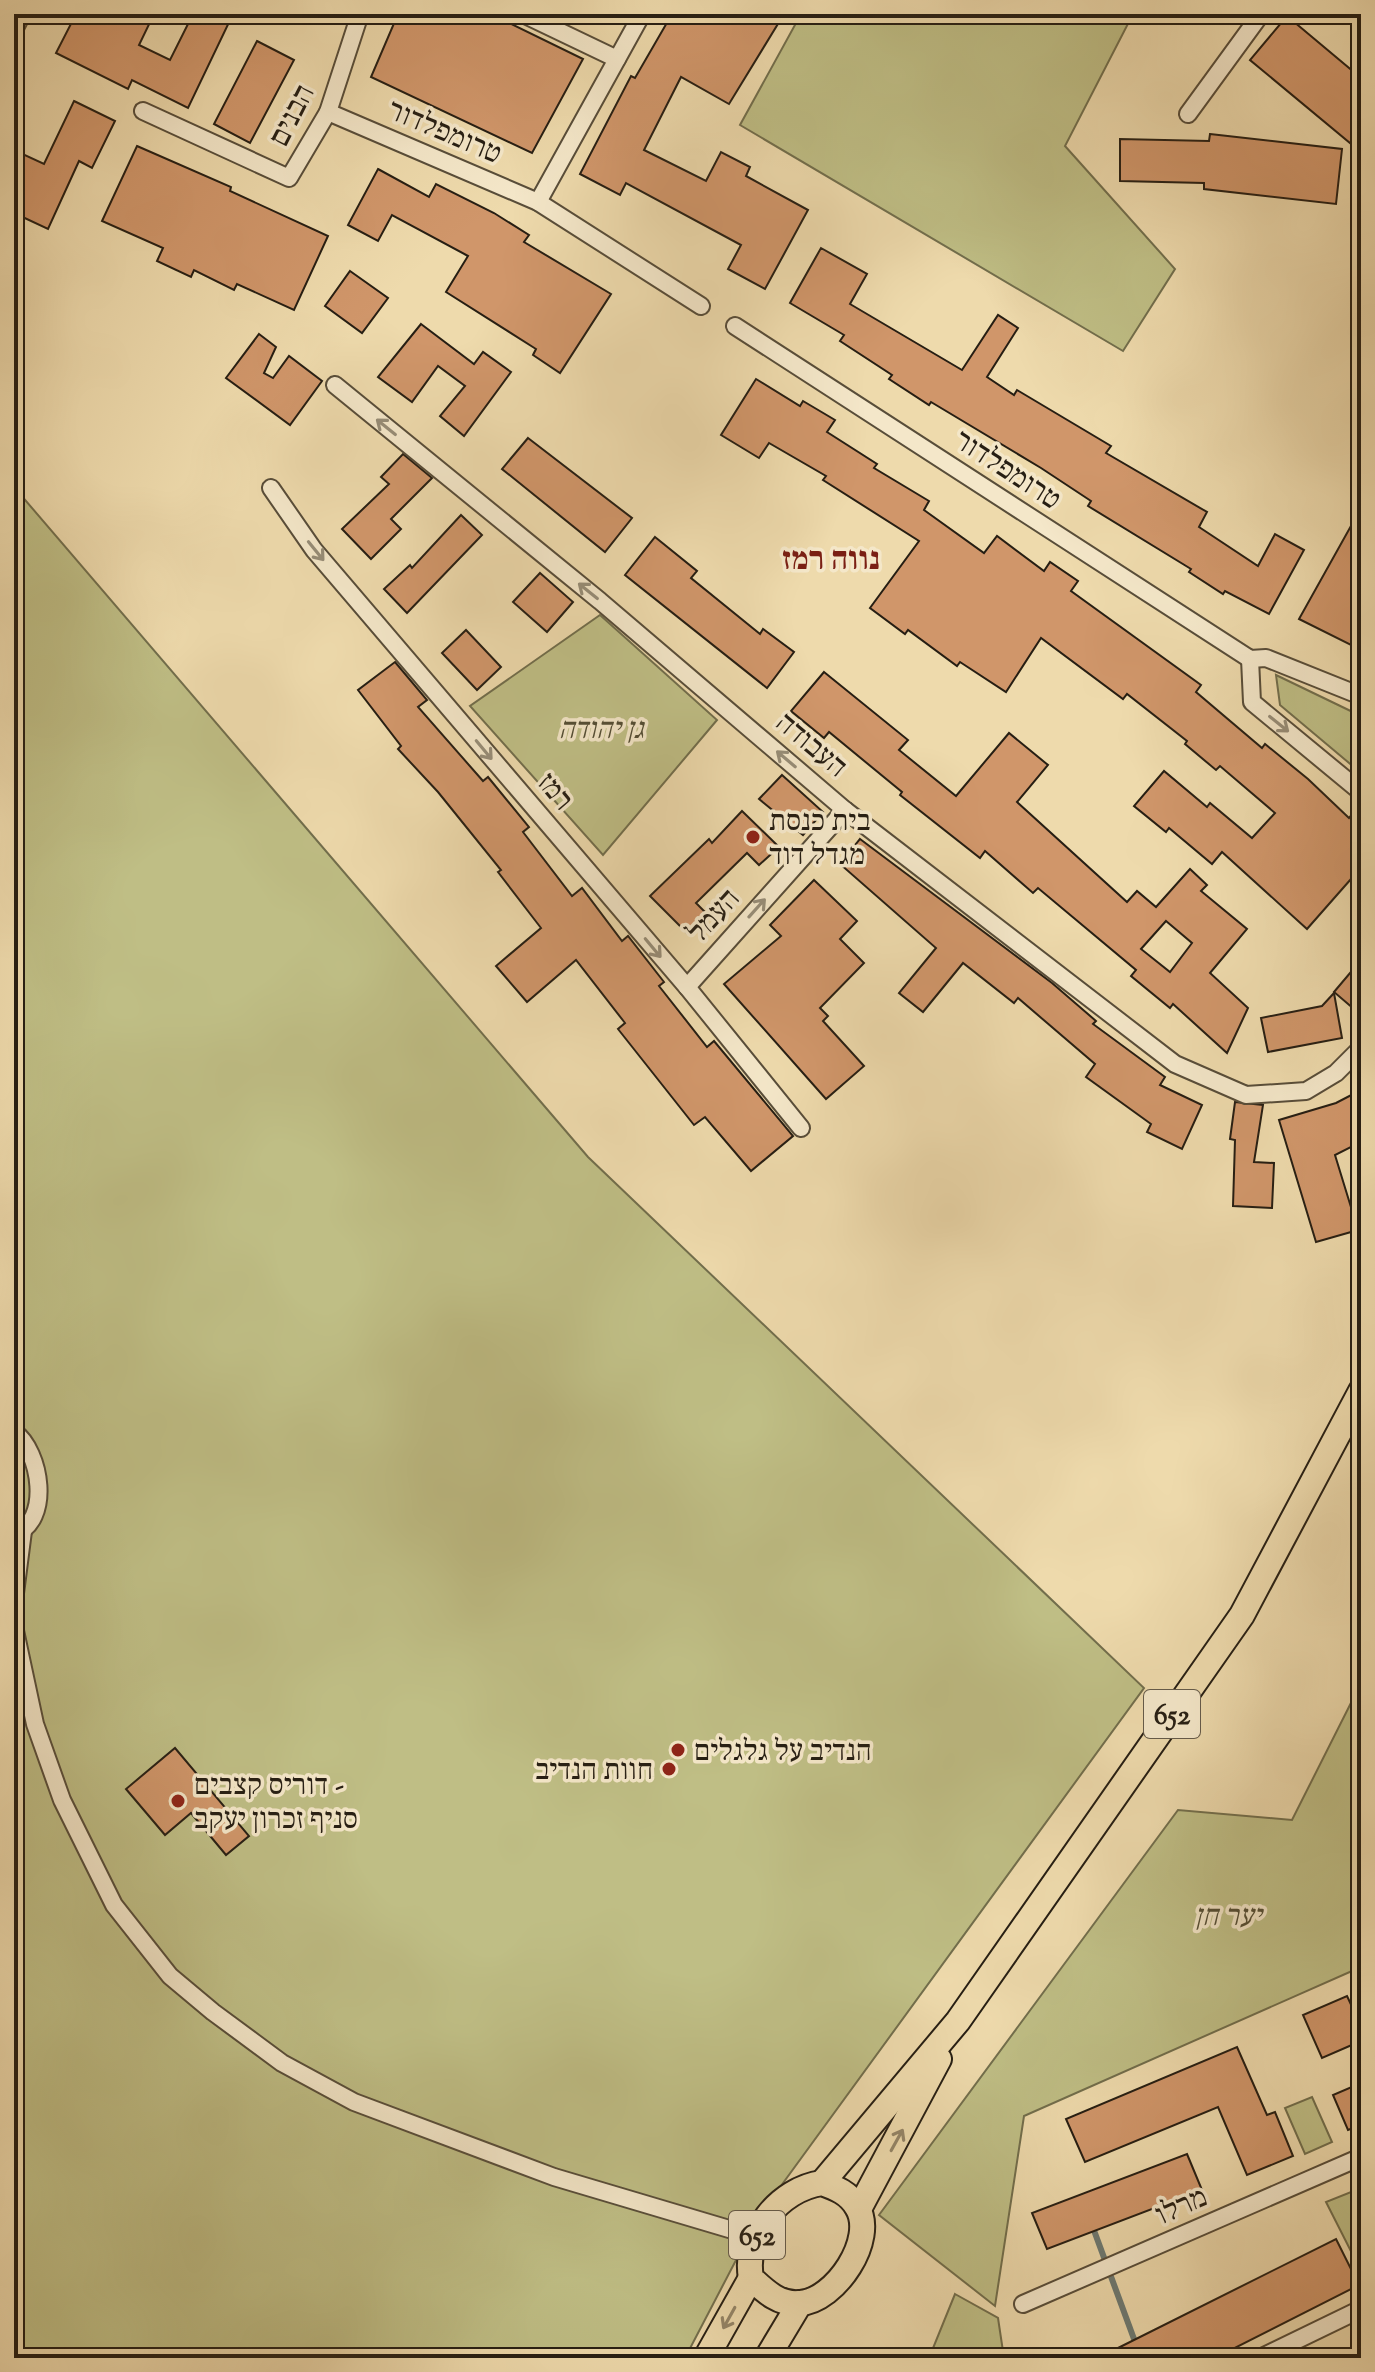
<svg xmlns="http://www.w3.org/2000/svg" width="1375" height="2372" font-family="'Sorts Mill Goudy','Frank Ruhl Libre',serif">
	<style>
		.green { fill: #bfbe85; stroke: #726e4c; stroke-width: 2 }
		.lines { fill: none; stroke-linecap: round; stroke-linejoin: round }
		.stream { stroke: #6d7a73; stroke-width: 6 }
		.building { fill: #d0966a; stroke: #261e13; stroke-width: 2; fill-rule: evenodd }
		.minor-casing { stroke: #584d39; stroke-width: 20 }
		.primary-casing { stroke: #261e13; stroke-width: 28 }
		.minor { stroke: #f4e7c9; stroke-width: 16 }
		.primary { stroke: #eedaac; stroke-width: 24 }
		.oneway { stroke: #978d77 }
		.oneway2 { stroke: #948567 }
		.poi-dot { fill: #8f2418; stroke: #f4e7c9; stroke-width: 3 }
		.labels { text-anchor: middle; stroke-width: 7; stroke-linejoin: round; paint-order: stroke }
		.shield { fill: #f4e7c9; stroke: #645a4a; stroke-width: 2 }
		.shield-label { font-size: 28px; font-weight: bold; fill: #261e13 }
		.street-label { font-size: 30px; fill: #261e13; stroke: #f4e7c9 }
		.park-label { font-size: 30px; font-style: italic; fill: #544e35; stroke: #f4e7c9 }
		.poi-label { font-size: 30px; fill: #261e13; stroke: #f4e7c9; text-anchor: start }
		.neighbourhood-label { font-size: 32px; font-weight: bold; fill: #7a1f14; stroke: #f4e7c9 }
	</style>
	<rect width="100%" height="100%" fill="#eedaac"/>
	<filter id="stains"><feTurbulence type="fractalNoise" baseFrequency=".0025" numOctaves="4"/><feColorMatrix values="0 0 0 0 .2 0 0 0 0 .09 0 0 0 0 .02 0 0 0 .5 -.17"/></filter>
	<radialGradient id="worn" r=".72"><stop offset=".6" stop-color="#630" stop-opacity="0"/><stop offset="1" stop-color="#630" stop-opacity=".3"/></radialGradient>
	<g class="green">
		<path d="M801,14H1133L1065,146L1175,269L1123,351L740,125Z"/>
		<path d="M14,487L588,1157L1144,1688L759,2216L685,2358H14Z"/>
		<path d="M600,615L717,720L603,855L470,706Z"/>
		<path d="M1276,675L1361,716V773L1280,705Z"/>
		<path d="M1361,1683V1967L1024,2116L995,2306L879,2215L1178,1810L1292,1820Z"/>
		<path d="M1312,2097L1332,2142L1305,2154L1285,2108Z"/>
		<path d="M1356,2190L1361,2201V2271L1326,2202Z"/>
		<path d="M955,2294L998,2318L1004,2358H929Z"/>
	</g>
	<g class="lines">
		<g class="stream">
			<path d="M1092,2225L1141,2358"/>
			<path d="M14,2353L17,2358"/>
		</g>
	</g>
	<g class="building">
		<path d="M76,14H154L139,45L170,60L193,14H233L188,108L132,80L128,89L56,53Z"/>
		<path d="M398,14H491L583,59L532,153L371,77Z"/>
		<path d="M672,14H784L729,104L681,77L644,150L706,181L721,152L750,167L746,176L808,210L765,289L728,269L741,245L626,183L620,195L580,174L631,76L635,78Z"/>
		<path d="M1287,16L1361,78V129L1350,143L1250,60Z"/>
		<path d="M257,41L294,60L250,143L214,124Z"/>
		<path d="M74,101L115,121L92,168L79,161L48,229L14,213V150L44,164Z"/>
		<path d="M1210,134L1342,149L1336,204L1204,189V183L1120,181V139L1209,141Z"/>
		<path d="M137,146L231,187L230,191L328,236L294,310L237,284L234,290L194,270L191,277L157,261L163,248L102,221Z"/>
		<path d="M378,169L429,197L436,184L494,213L529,235L524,242L611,294L560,373L533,355L536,349L446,292L468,256L392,215L378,241L348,225Z"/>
		<path d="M821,248L867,274L850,304L962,370L998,315L1018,328L987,377L1014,395L1017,390L1111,446L1106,453L1207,512L1199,527L1258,566L1275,534L1304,550L1269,614L1225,591L1223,594L1189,572L1191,569L1088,506L1091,501L1041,468L931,402L929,405L889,379L892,375L840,341L844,335L790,303Z"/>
		<path d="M350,271L388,298L362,333L325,306Z"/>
		<path d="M421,324L474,364L483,352L511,372L464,436L440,416L465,386L438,366L412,402L378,377Z"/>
		<path d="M259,334L276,347L264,373L273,378L289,356L322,381L290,425L226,378Z"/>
		<path d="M756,379L800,406L803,401L835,420L827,432L877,464L874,468L929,501L924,510L984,553L997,536L1044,571L1050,562L1078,581L1071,591L1201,685L1196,692L1262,748L1265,744L1308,779L1349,818L1361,804V887L1351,879L1307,929L1222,852L1212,864L1169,828L1166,832L1134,806L1164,771L1207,807L1210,803L1252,838L1275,813L1220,766L1216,770L1185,744L1187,741L1127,694L1123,699L1041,638L1006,692L960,662L957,666L908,630L905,634L870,608L919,541L823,480L826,476L769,443L759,458L721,435Z"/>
		<path d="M528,438L632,518L605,552L502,469Z"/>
		<path d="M403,454L432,478L391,519L401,529L371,559L342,529L389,484L381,477Z"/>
		<path d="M1361,508V650L1299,619Z"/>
		<path d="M461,515L482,535L407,613L384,589L410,565L412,568Z"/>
		<path d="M655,537L697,571L691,578L760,634L763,629L794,652L767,688L625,575Z"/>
		<path d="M540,573L573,602L547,632L513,602Z"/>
		<path d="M466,630L501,667L477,690L442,653Z"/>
		<path d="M395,662L427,700L418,707L483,781L488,777L529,827L523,832L572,896L582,888L622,941L628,936L664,982L659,986L707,1047L714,1041L793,1136L751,1171L705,1117L694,1125L618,1029L625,1023L576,960L527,1002L496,966L541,928L498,872L501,870L438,792L398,749L401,746L358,690Z"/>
		<path d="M824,672L908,740L899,750L956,796L1009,733L1048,765L1017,802L1127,902L1137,891L1156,907L1190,869L1207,885L1201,891L1247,929L1210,973L1248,1008L1227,1053L1173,1004L1170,1008L1131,976L1136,970L1038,888L1033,893L985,851L980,858L900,795L902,792L829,732L824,738L791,711ZM1166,921L1192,943L1170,972L1141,949Z"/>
		<path d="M782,775L823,812L803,835L759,799Z"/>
		<path d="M742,811L779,847L759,865L747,853L696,903L706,913L687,933L650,896L709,839L712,843Z"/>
		<path d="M860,839L1052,983L1096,1021L1093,1024L1165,1077L1160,1085L1202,1105L1182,1149L1147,1132L1151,1124L1086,1077L1095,1064L1018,998L1014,1003L963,963L923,1012L899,993L936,948L840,864Z"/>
		<path d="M814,880L857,921L840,939L864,963L820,1008L828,1016L823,1021L864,1066L826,1099L724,984L781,936L770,925Z"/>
		<path d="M1361,960V1015L1334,992Z"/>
		<path d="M1334,993L1342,1038L1268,1052L1261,1018L1322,1006Z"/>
		<path d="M1361,1090V1142L1335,1155L1358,1230L1316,1242L1279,1120L1336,1103Z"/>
		<path d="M1235,1102L1263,1105L1254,1162L1274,1163L1272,1208L1233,1206L1235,1140L1230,1139Z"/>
		<path d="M175,1748L249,1836L226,1855L191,1813L165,1835L126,1789Z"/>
		<path d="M1347,1996L1361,2026V2041L1322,2058L1303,2015Z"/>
		<path d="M1237,2047L1267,2115L1275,2112L1293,2156L1247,2175L1218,2107L1085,2162L1066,2119Z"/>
		<path d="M1361,2083V2125L1348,2130L1333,2095Z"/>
		<path d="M1187,2154L1202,2190L1047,2249L1032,2213Z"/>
		<path d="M1336,2239L1359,2285L1215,2358H1098Z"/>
	</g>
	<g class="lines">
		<g class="minor-casing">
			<g id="minor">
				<path d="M523,14L617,59"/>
				<path d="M14,30L22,14"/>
				<path d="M143,111L289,178L328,112L360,14"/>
				<path d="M328,112L538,202L701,306"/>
				<path d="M1188,114L1261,14"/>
				<path d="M538,202L642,14"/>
				<path d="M735,326L1250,659L1266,658L1361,696"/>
				<path d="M335,385L600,601L845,810L1175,1064L1246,1095L1306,1091L1336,1073L1361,1048"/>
				<path d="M271,488L314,550L687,987L801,1128"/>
				<path d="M1250,659L1252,702L1361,792"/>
				<path d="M687,987L845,810"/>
				<path d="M14,1432C41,1451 52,1522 14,1534"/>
				<path d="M14,1601L23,1531"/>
				<path d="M14,1626L35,1724L62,1800L114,1905L170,1976L213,2012L282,2063L354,2102L554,2177L756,2237"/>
				<path d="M1023,2304L1361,2157"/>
				<path d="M1260,2358L1361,2309"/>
			</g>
		</g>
		<g class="primary-casing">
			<g id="primary">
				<path d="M822,2183L958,2021L1242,1615L1361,1391"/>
				<path d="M822,2183C836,2188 849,2193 857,2207C877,2239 835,2301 800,2303C779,2305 765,2291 751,2278C743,2234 779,2189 822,2183Z"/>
				<path d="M859,2209L939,2059"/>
				<path d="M706,2358L751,2278"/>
				<path d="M767,2358L800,2303"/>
			</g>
		</g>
		<use href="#minor" class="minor"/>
		<use href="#primary" class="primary"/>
	</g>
	<defs><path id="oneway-shaft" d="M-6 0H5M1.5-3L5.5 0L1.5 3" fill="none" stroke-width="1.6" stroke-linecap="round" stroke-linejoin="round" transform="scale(2)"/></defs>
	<g class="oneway">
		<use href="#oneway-shaft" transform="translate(386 427) rotate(-141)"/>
		<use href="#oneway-shaft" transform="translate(316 551) rotate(51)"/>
		<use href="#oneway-shaft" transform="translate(588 591) rotate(-141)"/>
		<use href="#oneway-shaft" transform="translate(1279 724) rotate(39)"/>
		<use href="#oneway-shaft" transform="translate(484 750) rotate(50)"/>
		<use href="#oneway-shaft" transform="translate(786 759) rotate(-140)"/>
		<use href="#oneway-shaft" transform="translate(757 908) rotate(-48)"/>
		<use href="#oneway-shaft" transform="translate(653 948) rotate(50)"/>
	</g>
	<g class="oneway2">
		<use href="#oneway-shaft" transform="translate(897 2140) rotate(-61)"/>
		<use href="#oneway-shaft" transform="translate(729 2318) rotate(119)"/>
	</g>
	<g class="poi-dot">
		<circle cx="753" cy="837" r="8"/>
		<circle cx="678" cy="1750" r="8"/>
		<circle cx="669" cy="1769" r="8"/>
		<circle cx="178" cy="1801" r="8"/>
	</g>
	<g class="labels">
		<g class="shield">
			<rect x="1144" y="1690" width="56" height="48" rx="6"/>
			<rect x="729" y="2211" width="56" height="48" rx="6"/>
		</g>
		<g class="shield-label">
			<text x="1172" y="1724">652</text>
			<text x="757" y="2245">652</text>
		</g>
		<g class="street-label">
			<text transform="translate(291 115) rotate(-63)" y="10">הבנים</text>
			<text transform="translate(445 131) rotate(23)" y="10">טרומפלדור</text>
			<text transform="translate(1008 469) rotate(33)" y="10">טרומפלדור</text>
			<text transform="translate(812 744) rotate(40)" y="10">העבודה</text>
			<text transform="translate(556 791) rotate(50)" y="10">רמז</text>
			<text transform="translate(713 915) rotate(-48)" y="10">העמל</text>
			<text transform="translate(1181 2205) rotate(-24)" y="10">מרלו</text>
		</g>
		<g class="park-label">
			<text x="601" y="738">גן יהודה</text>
			<text x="1228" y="1925">יער חן</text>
		</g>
		<g class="poi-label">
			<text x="769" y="830">בית כנסת<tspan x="769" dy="34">מגדל דוד</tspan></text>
			<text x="694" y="1760">הנדיב על גלגלים</text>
			<text x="653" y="1779" text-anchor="end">חוות הנדיב</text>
			<text x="194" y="1794">דוריס קצבים -<tspan x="194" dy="34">סניף זכרון יעקב</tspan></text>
		</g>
		<g class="neighbourhood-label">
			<text x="831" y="569">נווה רמז</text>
		</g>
	</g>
	<rect width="1375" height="2372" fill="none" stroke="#eedaac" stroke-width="48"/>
	<rect x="16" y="16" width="1343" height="2340" fill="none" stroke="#261e13" stroke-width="4"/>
	<rect x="24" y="24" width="1327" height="2324" fill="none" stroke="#261e13" stroke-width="2"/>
	<rect width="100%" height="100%" filter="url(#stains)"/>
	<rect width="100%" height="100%" fill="url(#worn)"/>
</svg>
